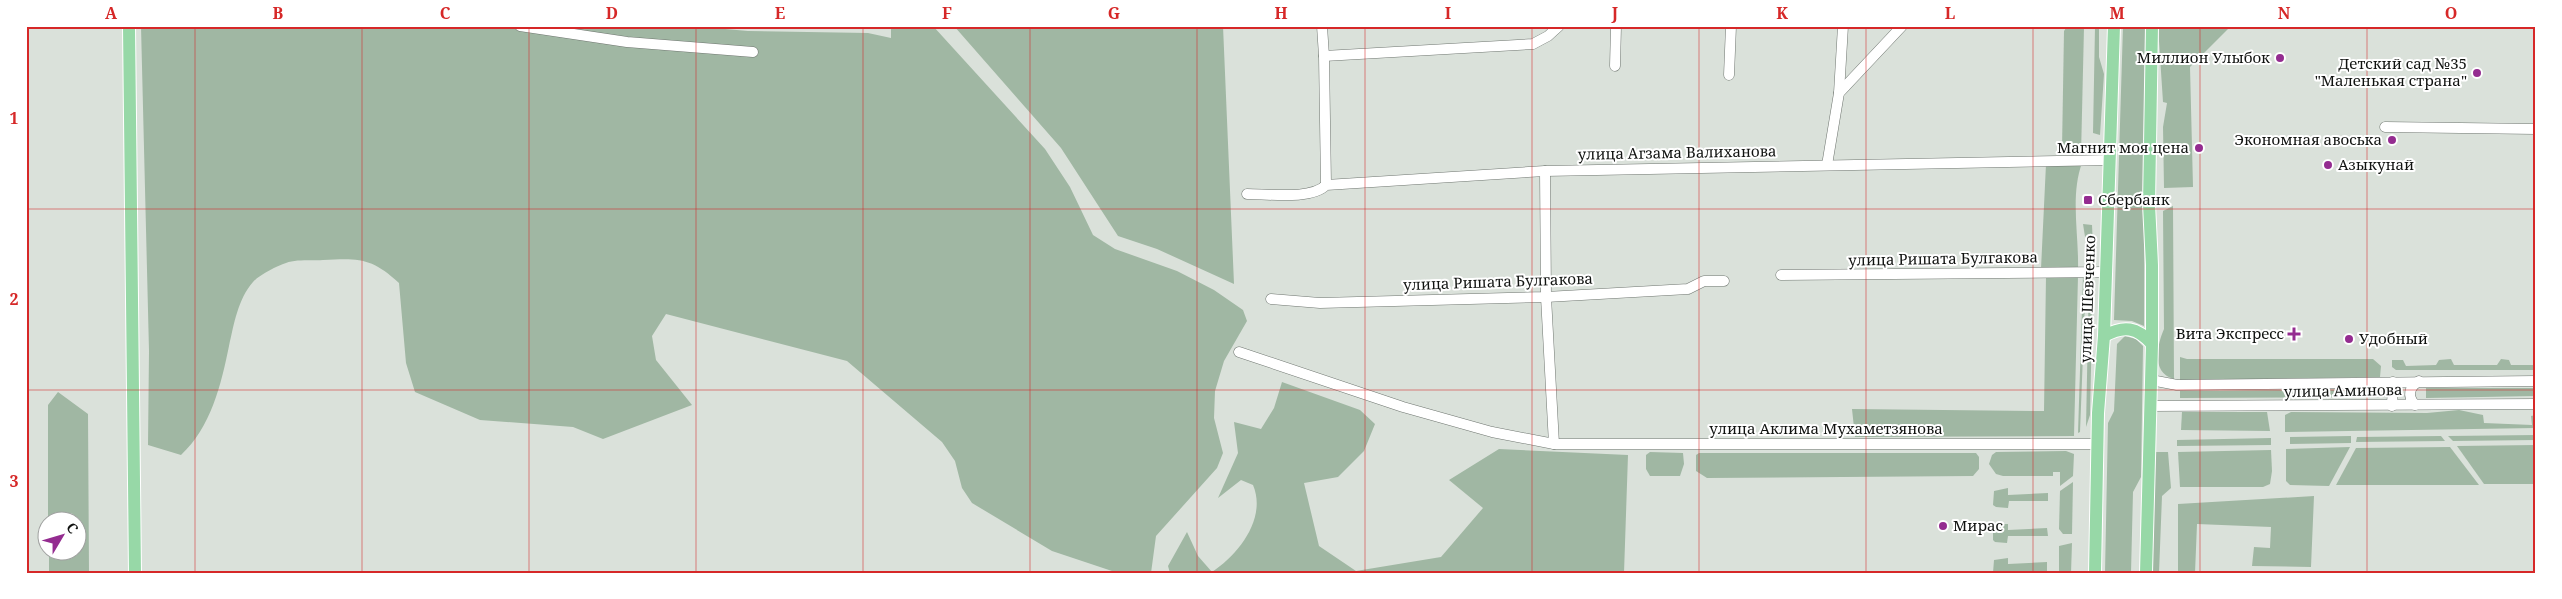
<svg xmlns="http://www.w3.org/2000/svg" width="2562" height="599" font-family="'Noto Serif',serif">
	<style>
		.green { fill: #a0b7a3 }
		.lines { fill: none; stroke-linecap: round; stroke-linejoin: round }
		.minor-casing { stroke: #6f7670; stroke-width: 11 }
		.major-casing { stroke: #fff; stroke-width: 14 }
		.minor { stroke: #fff; stroke-width: 10 }
		.major { stroke: #97d8a7; stroke-width: 12 }
		.grid { fill: none; stroke: #d62828; stroke-width: 1; stroke-opacity: 0.55 }
		.poi-dot { fill: #942c90; stroke: #fff; stroke-width: 2 }
		.labels { text-anchor: middle; stroke-width: 4; stroke-linejoin: round; paint-order: stroke }
		.poi-label { font-size: 15px; fill: #101210; stroke: #fff; text-anchor: end }
		.street-label { font-size: 15px; fill: #101210; stroke: #fff }
		.neatline { fill: none; stroke: #d62828; stroke-width: 2 }
		.grid-label { font-size: 16px; text-anchor: middle; font-weight: bold; fill: #d62828 }
	</style>
	<rect width="100%" height="100%" fill="#dae1da"/>
	<g class="green">
		<path d="M141,26H691L748,31L868,33L891,38V26H933L1045,149L1070,187L1093,235L1115,249L1177,271L1214,290L1243,310L1247,321L1224,361L1215,391L1214,418L1223,453L1217,468L1156,536L1151,573H1118L1052,551L972,503L962,488L955,461L942,442L847,361L666,314L652,336L656,360L692,405L603,439L573,427L480,420L415,392L406,363L399,283C372,258 360,258 323,260C312,261 296,259 286,263C277,266 259,275 253,282C238,299 234,324 229,346C221,385 211,427 181,455L148,445L149,351Z"/>
		<path d="M954,26H1223L1234,284L1157,249L1118,236L1061,148Z"/>
		<path d="M2123,26H2145L2144,326L2132,321L2114,320Z"/>
		<path d="M2158,26H2231L2190,67L2193,187L2164,188L2163,127L2167,103L2163,102Z"/>
		<path d="M2084,27L2081,155L2065,154L2062,149L2064,31L2066,28Z"/>
		<path d="M2095,27L2099,29V57L2104,74L2100,135L2093,133Z"/>
		<path d="M2082,163C2070,196 2079,235 2078,270L2041,269L2046,164Z"/>
		<path d="M2173,206L2174,379C2151,373 2157,345 2164,329L2163,211Z"/>
		<path d="M2083,224L2092,225L2094,268H2090Z"/>
		<path d="M2046,276H2078L2074,436L1855,437L1852,409L2044,411Z"/>
		<path d="M2083,276H2086L2080,432L2078,433Z"/>
		<path d="M2089,277L2093,279L2090,415L2086,427Z"/>
		<path d="M2125,336L2136,339L2143,346L2141,477L2133,492L2131,573H2105L2108,423L2114,411L2117,344Z"/>
		<path d="M2180,357L2187,359H2373L2381,366L2380,377L2180,380Z"/>
		<path d="M2451,359L2454,365H2497L2501,359L2509,360L2511,365H2536V370H2396L2392,367V360H2403L2406,366L2436,365L2439,360Z"/>
		<path d="M1282,382L1360,410L1375,424L1364,451L1338,477L1304,483L1319,546L1356,571L1441,557L1483,508L1449,480L1499,449L1628,455L1624,573H1170L1168,566L1187,532L1198,556L1212,572C1239,554 1267,518 1253,485L1241,480L1218,498L1238,453L1234,422L1261,429L1274,408Z"/>
		<path d="M2426,388H2536V396L2426,398Z"/>
		<path d="M2383,389L2387,390L2386,397L2180,398V391Z"/>
		<path d="M58,392L88,414L89,573H49V552H78V522L48,521V405Z"/>
		<path d="M2459,410L2483,415L2484,423L2532,425L2531,416L2536,415V428L2285,432V415L2291,412L2427,413Z"/>
		<path d="M2182,412H2267L2270,431L2181,430Z"/>
		<path d="M2536,435V440L2453,441L2448,436Z"/>
		<path d="M2351,436V443L2290,444V437Z"/>
		<path d="M2441,436L2445,441L2356,442L2357,437Z"/>
		<path d="M2271,438V445L2177,446V440Z"/>
		<path d="M2536,445V484H2484L2457,446Z"/>
		<path d="M2350,447L2329,486L2290,485L2286,481V449Z"/>
		<path d="M2450,447L2479,485H2336L2356,448Z"/>
		<path d="M2271,450L2272,471L2270,484L2263,487H2180L2178,452Z"/>
		<path d="M2066,451L2074,454L2073,476L2060,486V472H2053V476H2003L1996,474L1989,464L1992,455L1996,452Z"/>
		<path d="M1650,452L1683,453L1684,464L1680,476H1650L1646,469V455Z"/>
		<path d="M2155,452H2168L2171,488L2162,496L2159,573H2151Z"/>
		<path d="M1699,453H1976L1979,457V469L1973,476L1707,478L1696,471V455Z"/>
		<path d="M2073,482L2072,534H2063L2059,529L2060,491Z"/>
		<path d="M2008,488V495L2048,493V501H2009L2008,508L1996,507L1993,505L1994,491Z"/>
		<path d="M2314,496L2311,567L2252,566L2254,547L2270,548L2271,527L2197,524L2195,573H2178V504Z"/>
		<path d="M1997,524H2008V530L2047,528L2048,536H2008L2007,543L1995,542L1993,540V527Z"/>
		<path d="M2072,543L2071,573H2059V546Z"/>
		<path d="M2008,558V564L2047,562V571L1993,573L1994,560Z"/>
	</g>
	<g class="lines">
		<g class="minor-casing">
			<g id="minor">
				<path d="M520,26L627,42L753,52"/>
				<path d="M1322,26L1324,56"/>
				<path d="M1615,66L1616,26"/>
				<path d="M1729,75L1731,26"/>
				<path d="M1839,93L1843,26"/>
				<path d="M2385,127L2536,129"/>
				<path d="M1827,165L1839,93L1902,26"/>
				<path d="M1545,171L1546,297L1554,444"/>
				<path d="M1326,185L1324,56L1533,44L1548,36L1559,26"/>
				<path d="M1247,194C1268,194 1312,200 1326,185L1545,171L2110,160"/>
				<path d="M1781,275L2105,272"/>
				<path d="M1271,299L1320,303L1546,297L1688,289L1704,281H1724"/>
				<path d="M1239,352L1403,407L1492,432L1554,444H2098"/>
				<path d="M2151,380L2177,385L2536,381"/>
				<path d="M2415,405C2407,396 2409,387 2419,381"/>
				<path d="M2150,406L2536,404"/>
				<path d="M2392,406L2393,382"/>
			</g>
		</g>
		<g class="major-casing">
			<g id="major">
				<path d="M129,26L135,573"/>
				<path d="M2104,336C2124,325 2137,327 2152,344"/>
				<path d="M2095,573L2098,413L2104,336L2114,26"/>
				<path d="M2146,573L2152,344V265L2149,204L2152,26"/>
			</g>
		</g>
		<use href="#minor" class="minor"/>
		<use href="#major" class="major"/>
	</g>
	<path class="grid" d="M195,26V573M362,26V573M529,26V573M696,26V573M863,26V573M1030,26V573M1197,26V573M1365,26V573M1532,26V573M1699,26V573M1866,26V573M2033,26V573M2200,26V573M2367,26V573M26,209H2536M26,390H2536"/>
	<g class="poi-dot">
		<circle cx="2280" cy="58" r="5"/>
		<circle cx="2477" cy="73" r="5"/>
		<circle cx="2392" cy="140" r="5"/>
		<circle cx="2199" cy="148" r="5"/>
		<circle cx="2328" cy="165" r="5"/>
		<rect x="2083" y="195" width="10" height="10" rx="2.5"/>
		<path d="M2291.5 326.5h5v5h5v5h-5v5h-5v-5h-5v-5h5z"/>
		<circle cx="2349" cy="339" r="5"/>
		<circle cx="1943" cy="526" r="5"/>
	</g>
	<g class="labels">
		<g class="poi-label">
			<text x="2270" y="63">Миллион Улыбок</text>
			<text x="2467" y="69">Детский сад №35<tspan x="2467" dy="17">"Маленькая страна"</tspan></text>
			<text x="2382" y="145">Экономная авоська</text>
			<text x="2189" y="153">Магнит моя цена</text>
			<text x="2338" y="170" text-anchor="start">Азыкунай</text>
			<text x="2098" y="205" text-anchor="start">Сбербанк</text>
			<text x="2284" y="339">Вита Экспресс</text>
			<text x="2359" y="344" text-anchor="start">Удобный</text>
			<text x="1953" y="531" text-anchor="start">Мирас</text>
		</g>
		<g class="street-label">
			<text transform="translate(1677 153) rotate(-1)" y="5">улица Агзама Валиханова</text>
			<text transform="translate(1943 259) rotate(-1)" y="5">улица Ришата Булгакова</text>
			<text transform="translate(1498 282) rotate(-2)" y="5">улица Ришата Булгакова</text>
			<text transform="translate(2088 299) rotate(-88)" y="5">улица Шевченко</text>
			<text transform="translate(2343 391) rotate(-1)" y="5">улица Аминова</text>
			<text x="1826" y="434">улица Аклима Мухаметзянова</text>
		</g>
	</g>
	<rect width="2562" height="599" fill="none" stroke="#ffffff" stroke-width="55"/>
	<g transform="translate(62 536) rotate(52)"><circle r="24" fill="#ffffff" stroke="#9fa09f"/>
	<path d="M0-4L9 19L0 12L-9 19Z" fill="#942c90"/>
	<text y="-8" font-size="14" font-weight="bold" text-anchor="middle" fill="#101210">С</text>
	</g>
	<rect x="28" y="28" width="2506" height="544" class="neatline"/>
	<g class="grid-label">
		<text x="111" y="19">A</text>
		<text x="278" y="19">B</text>
		<text x="445" y="19">C</text>
		<text x="612" y="19">D</text>
		<text x="780" y="19">E</text>
		<text x="947" y="19">F</text>
		<text x="1114" y="19">G</text>
		<text x="1281" y="19">H</text>
		<text x="1448" y="19">I</text>
		<text x="1615" y="19">J</text>
		<text x="1782" y="19">K</text>
		<text x="1950" y="19">L</text>
		<text x="2117" y="19">M</text>
		<text x="2284" y="19">N</text>
		<text x="2451" y="19">O</text>
		<text x="14" y="124">1</text>
		<text x="14" y="305">2</text>
		<text x="14" y="487">3</text>
	</g>
</svg>
